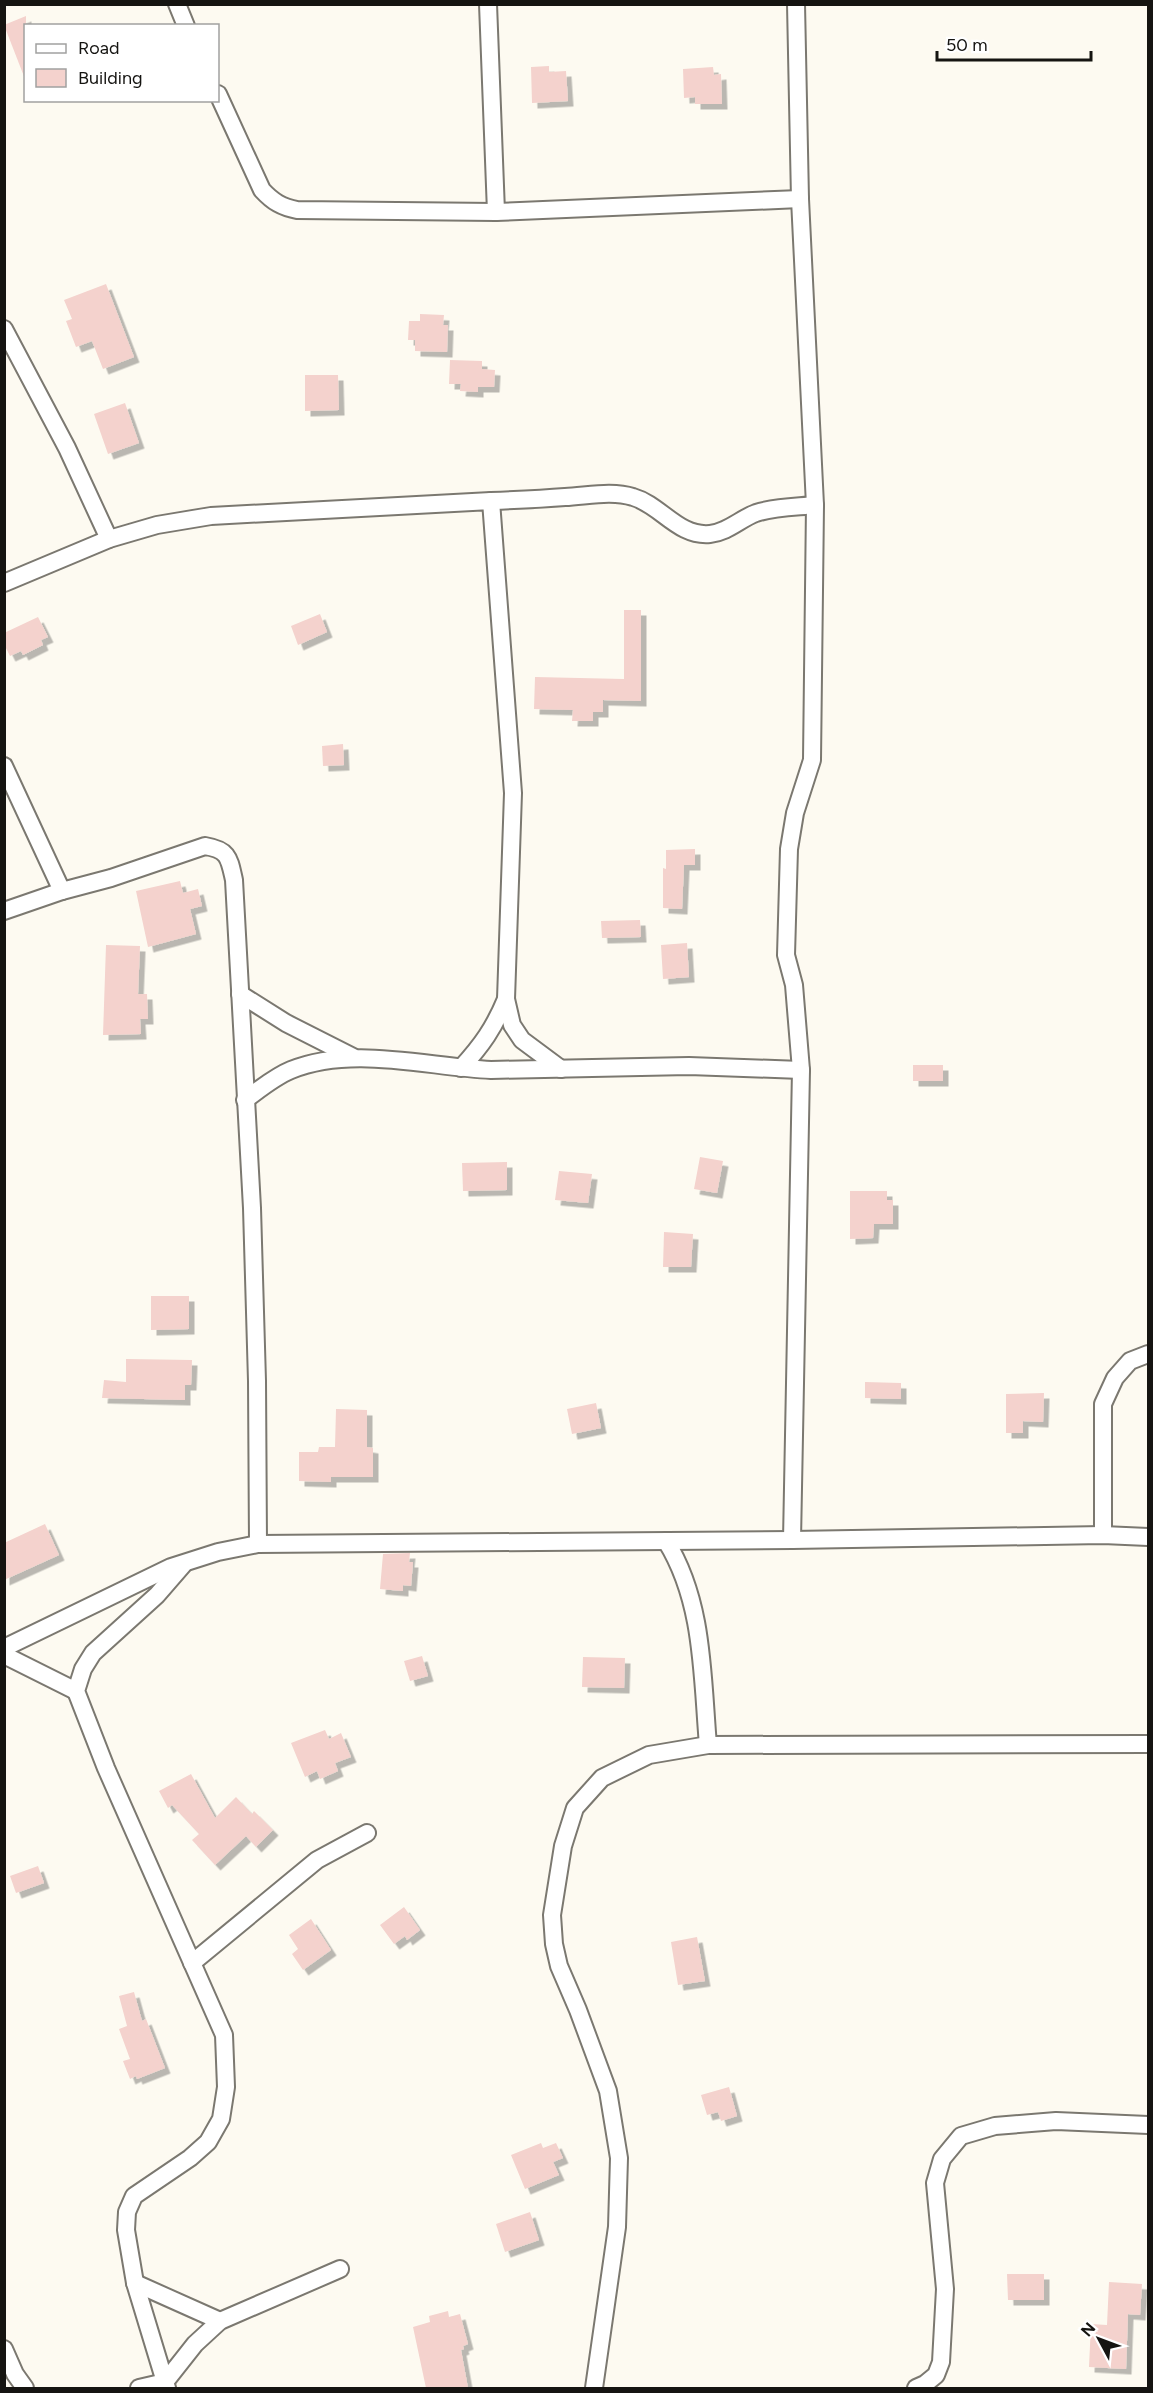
<svg xmlns="http://www.w3.org/2000/svg" width="1153" height="2393" font-family="Figtree,sans-serif">
	<style>
		.building { fill: #f4d2cd; filter: url(#shadow) }
		.lines { fill: none; stroke-linecap: round; stroke-linejoin: round }
		.minor-casing { stroke: #7b7870; stroke-width: 20 }
		.minor { stroke: #fff; stroke-width: 16 }
	</style>
	<defs>
		<filter id="shadow"><feDropShadow dx="5.5" dy="5.5" stdDeviation="0" flood-color="#0004"/></filter>
	</defs>
	<rect width="100%" height="100%" fill="#fdfaf1"/>
	<g class="building">
		<path d="M26,16V79H25L4,25Z"/>
		<path d="M549,66V72L566,71L568,101L532,103L531,67Z"/>
		<path d="M713,67L714,75L721,74L722,104H695V97L684,98L683,69Z"/>
		<path d="M106,284L134,357L103,369L92,341L76,347L66,321L72,319L64,300Z"/>
		<path d="M420,314L444,315L443,325H448L447,352L415,351V340H408L409,321H420Z"/>
		<path d="M450,360L482,361V369L495,370L494,387H478V392L460,391L461,384H449Z"/>
		<path d="M305,375H338L339,410L305,411Z"/>
		<path d="M125,403L139,443L108,454L94,414Z"/>
		<path d="M624,610H641V701L603,700V712H593V721H572L573,710L534,709L535,677L624,679Z"/>
		<path d="M320,614L327,632L298,645L291,626Z"/>
		<path d="M38,617L48,637L41,640L43,645L23,655L21,651L10,656L4,644V633Z"/>
		<path d="M343,744L344,765L323,766L322,746Z"/>
		<path d="M695,849V865H684L682,909L663,908V868L666,869V850Z"/>
		<path d="M180,881L183,893L198,889L202,906L190,909L196,934L148,947L136,891Z"/>
		<path d="M640,920L641,937L602,938L601,921Z"/>
		<path d="M687,943L689,977L663,979L661,945Z"/>
		<path d="M106,945L140,946L138,994H147L148,1019H140L141,1034L103,1035Z"/>
		<rect x="913" y="1065" width="30" height="16"/>
		<path d="M700,1157L723,1161L717,1193L694,1189Z"/>
		<path d="M507,1162V1190L463,1191L462,1163Z"/>
		<path d="M559,1171L592,1174L588,1203L555,1200Z"/>
		<path d="M850,1191H887V1200H893V1224H874L873,1238L850,1239Z"/>
		<path d="M664,1232L693,1234L691,1267H663Z"/>
		<path d="M151,1296H189V1329L151,1330Z"/>
		<path d="M126,1359L192,1360L191,1385H185V1400L102,1398L104,1380L126,1382Z"/>
		<path d="M865,1382L901,1383V1399L865,1398Z"/>
		<path d="M1044,1393L1043,1422L1023,1421V1433H1006V1394Z"/>
		<path d="M596,1403L601,1428L572,1434L567,1409Z"/>
		<path d="M336,1409L367,1410V1447L373,1448V1477H331V1482L299,1481V1452H318L319,1447H335Z"/>
		<path d="M45,1524L59,1555L4,1580V1543Z"/>
		<path d="M410,1553L409,1562H413L411,1586L403,1585V1591L380,1589L383,1554Z"/>
		<path d="M422,1656L428,1676L410,1681L404,1661Z"/>
		<path d="M583,1657L625,1658L624,1688L582,1687Z"/>
		<path d="M325,1730L329,1739L341,1733L351,1757L335,1763L338,1771L320,1779L317,1771L305,1777L291,1743Z"/>
		<path d="M191,1774L215,1818L236,1797L252,1814L254,1811L273,1830L256,1847L246,1836L215,1865L192,1840L199,1834L172,1805L168,1808L159,1791Z"/>
		<path d="M38,1866L44,1883L16,1893L10,1876Z"/>
		<path d="M404,1907L420,1930L407,1940L405,1936L394,1944L380,1925Z"/>
		<path d="M311,1919L331,1950L303,1970L292,1954L298,1949L289,1935Z"/>
		<path d="M697,1937L705,1981L678,1985L671,1942Z"/>
		<path d="M134,1992L142,2021L146,2019L165,2068L137,2079L136,2076L130,2079L123,2061L130,2059L119,2029L127,2026L119,1996Z"/>
		<path d="M729,2087L737,2116L721,2121L718,2112L707,2115L701,2095Z"/>
		<path d="M541,2143L543,2148L556,2143L563,2158L553,2162L559,2175L525,2189L511,2155Z"/>
		<path d="M530,2212L539,2240L505,2252L496,2224Z"/>
		<path d="M1007,2274H1044V2300H1008Z"/>
		<path d="M1109,2282L1142,2284L1140,2315L1128,2314L1126,2369L1089,2367L1091,2324L1107,2325Z"/>
		<path d="M448,2311L449,2317L460,2314L468,2344L463,2346L464,2349L461,2350L468,2388H426L413,2327L430,2322L429,2316Z"/>
	</g>
	<g class="lines">
		<g class="minor-casing">
			<g id="minor">
				<path d="M177,4L186,26"/>
				<path d="M488,4L496,212"/>
				<path d="M218,94L262,190C273,202 282,207 297,210L496,212L800,199"/>
				<path d="M4,329L67,448L109,539"/>
				<path d="M491,501C516,500 540,499 565,497C587,496 612,490 633,497C661,505 678,537 710,534C728,532 740,519 756,513C774,507 795,507 815,505"/>
				<path d="M4,583L109,539L157,525L211,516L491,501L513,793L506,999C494,1028 482,1045 461,1068"/>
				<path d="M4,766L62,891L111,878L205,846C229,850 229,858 234,880L252,1208L257,1381L258,1544"/>
				<path d="M4,911L62,891"/>
				<path d="M240,994L286,1023L353,1057"/>
				<path d="M506,999L512,1025L522,1040L561,1069"/>
				<path d="M245,1100C260,1089 274,1077 291,1070C352,1045 427,1067 491,1070L689,1066L801,1070"/>
				<path d="M1103,1535V1404L1115,1378L1130,1361L1148,1354"/>
				<path d="M792,1540L801,1070L794,985L786,955L789,849L795,813L812,760L815,505L800,199L796,4"/>
				<path d="M666,1541C704,1602 702,1676 708,1745"/>
				<path d="M4,1648L171,1567L218,1552L258,1544L792,1540L1103,1535L1148,1537"/>
				<path d="M4,1655L76,1691"/>
				<path d="M192,1963L317,1860L367,1833"/>
				<path d="M135,2283L220,2321"/>
				<path d="M4,2349L15,2374L25,2388"/>
				<path d="M165,2382L135,2283L126,2230L127,2212L134,2196L190,2158L208,2142L221,2119L226,2087L224,2035L106,1768L76,1691L83,1669L93,1653L157,1595L183,1565"/>
				<path d="M165,2382L195,2344L220,2321L340,2269"/>
				<path d="M139,2388L165,2382L167,2388"/>
				<path d="M594,2388L617,2227L619,2158L608,2091L578,2010L559,1966L554,1944L552,1915L563,1846L575,1808L602,1778L649,1755L708,1745L1148,1744"/>
				<path d="M916,2388L925,2384L936,2375L941,2362L945,2289L935,2183L942,2159L961,2136L995,2126L1056,2121L1148,2125"/>
			</g>
		</g>
		<use href="#minor" class="minor"/>
	</g>
	<rect width="1153" height="2393" fill="none" stroke="#151411" stroke-width="12"/>
	<rect x="24" y="24" width="195" height="78" fill="#ffffff" stroke="#a1a1a0" stroke-width="1.5"/>
	<rect x="36" y="44" width="30" height="9" fill="#ffffff" stroke="#a1a1a0" stroke-width="1.5"/>
	<text x="78" y="54" font-size="18" fill="#151411">Road</text>
	<rect x="36" y="69" width="30" height="18" fill="#f4d2cd" stroke="#a1a1a0" stroke-width="1.5"/>
	<text x="78" y="84" font-size="18" fill="#151411">Building</text>
	<g transform="translate(1099 2339) rotate(311)" stroke="#ffffff" stroke-width="4.5" paint-order="stroke">
	<path d="M0-4.5L10 22L0 15L-10 22Z" fill="#151411"/>
	<text y="-9" font-size="16" font-weight="bold" text-anchor="middle" fill="#151411">N</text>
	</g>
	<path d="M937 51v9h154v-9" fill="none" stroke="#151411" stroke-width="3"/>
	<text x="946" y="51" font-size="18" fill="#151411" stroke="#ffffff" stroke-width="4.5" paint-order="stroke">50 m</text>
</svg>
